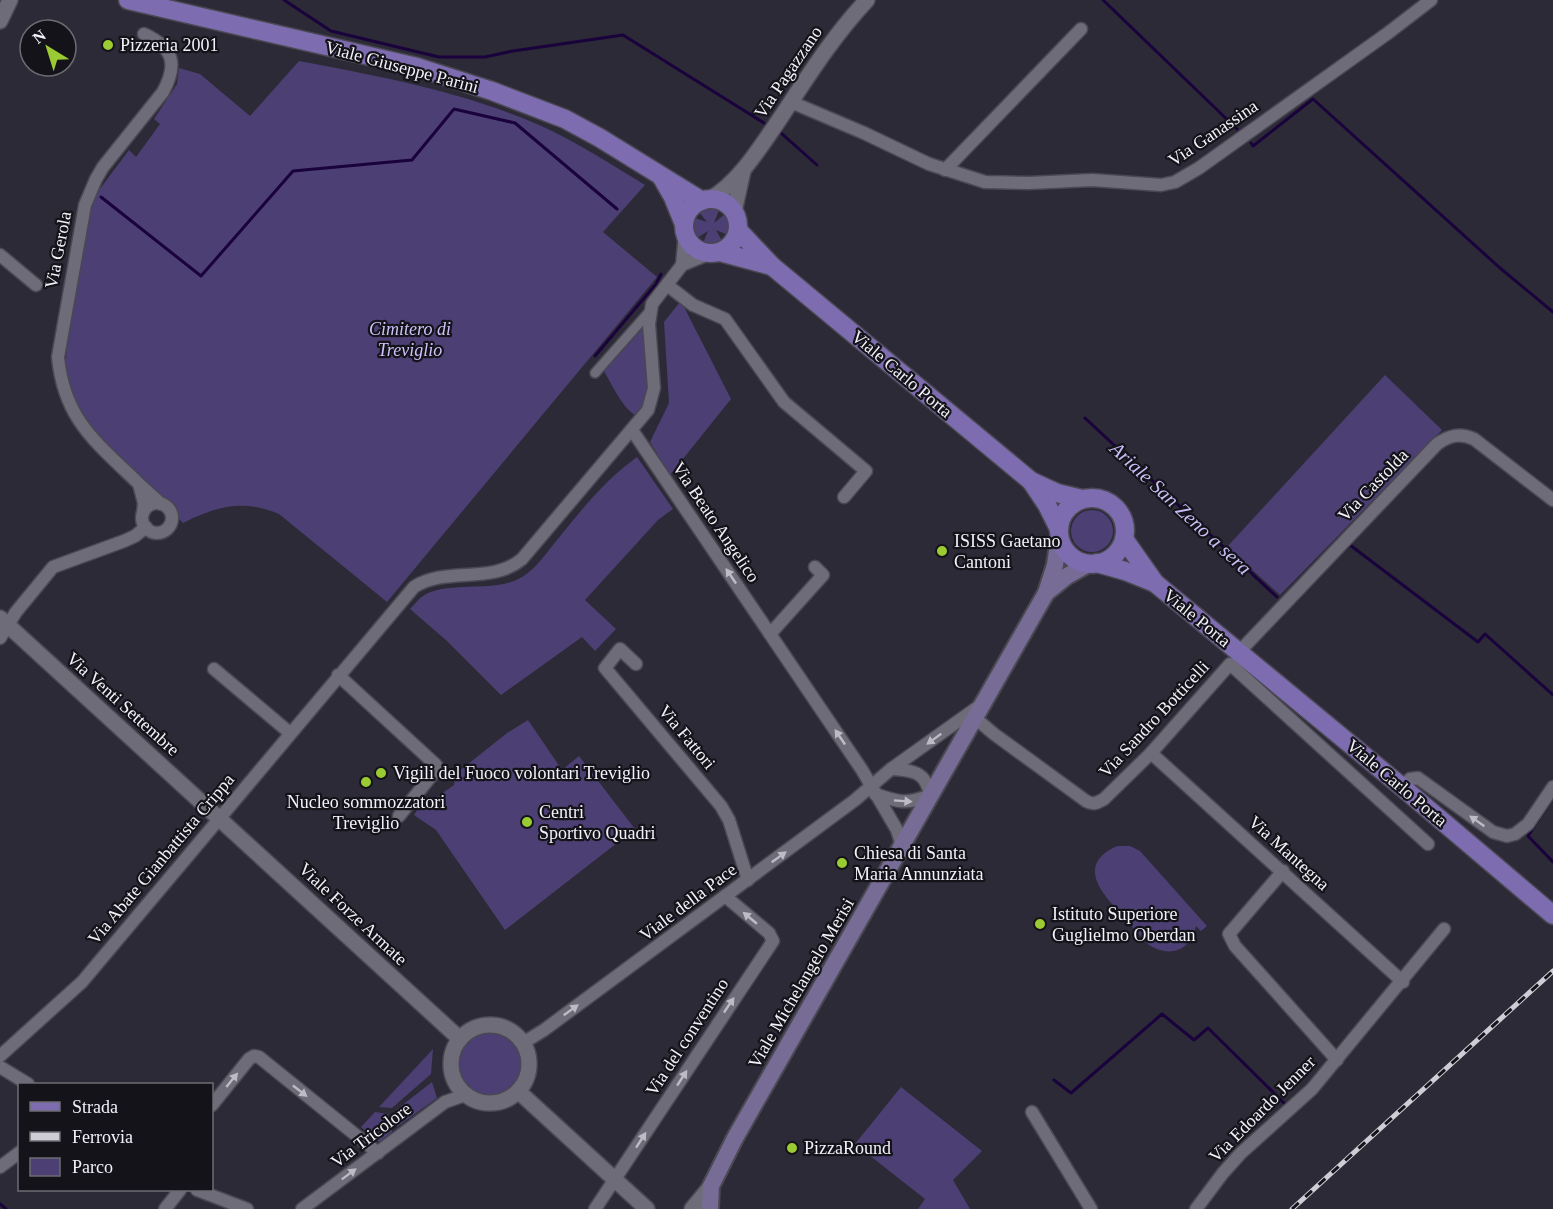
<svg xmlns="http://www.w3.org/2000/svg" width="1553" height="1209" font-family="'Times New Roman',serif">
	<style>
		.green { fill: #4c3f73 }
		.lines { fill: none; stroke-linecap: round; stroke-linejoin: round }
		.stream { stroke: #1a023c; stroke-width: 3 }
		.pedestrian-casing { stroke: #4a4852; stroke-width: 12 }
		.minor-casing { stroke: #4a4852; stroke-width: 15 }
		.tertiary-casing { stroke: #4a4852; stroke-width: 18 }
		.secondary-casing { stroke: #4a4852; stroke-width: 20 }
		.primary-casing { stroke: #4a4852; stroke-width: 21 }
		.pedestrian { stroke: #6e6c79; stroke-width: 9 }
		.minor { stroke: #6e6c79; stroke-width: 12 }
		.tertiary { stroke: #6e6c79; stroke-width: 15 }
		.secondary { stroke: #766c95; stroke-width: 16 }
		.primary { stroke: #7e6cb0; stroke-width: 18 }
		.rail-casing { stroke: #cecdd6; stroke-width: 5 }
		.rail { stroke: #141319; stroke-width: 3; stroke-dasharray: 9; stroke-linecap: butt }
		.oneway { fill: #bdbcc6 }
		.poi-dot { fill: #9bcb32; stroke: #141319; stroke-width: 2 }
		.labels { text-anchor: middle; stroke-width: 4.5; stroke-linejoin: round; paint-order: stroke }
		.poi-label { font-size: 18px; fill: #f2f1f9; stroke: #141319; text-anchor: start }
		.street-label { font-size: 18px; fill: #f2f1f9; stroke: #141319 }
		.park-label { font-size: 18px; font-style: italic; fill: #ccc1f9; stroke: #141319 }
		.water-label { font-size: 20px; font-style: italic; fill: #c9bdf6; stroke: #141319 }
	</style>
	<rect width="100%" height="100%" fill="#2c2a36"/>
	<g class="green">
		<path d="M299,61C384,77 471,93 550,130C583,146 614,166 645,185L603,232L657,277L387,602L279,514C243,499 217,506 183,523L92,432L76,411L65,378L67,341L89,208L99,190L129,150L136,157L160,124L154,119L177,84L179,68L200,74L250,116Z"/>
		<path d="M712,208L719,210L714,223L725,214C730,221 730,227 728,235L716,230L722,241L715,244L703,243L708,231L697,238L693,229L695,218L707,222L699,212Z"/>
		<path d="M680,302L682,303L731,399L670,475L650,442L669,403L664,322Z"/>
		<path d="M644,326L651,396L638,416C625,413 611,383 604,371Z"/>
		<path d="M1385,375L1442,430L1280,595L1227,547Z"/>
		<path d="M637,457L673,509L658,520L585,600L616,629L595,651L582,637L501,695L447,641L410,609C414,605 418,599 423,596C447,580 495,594 522,577C536,569 547,552 557,540C581,510 606,479 637,457Z"/>
		<circle cx="1092" cy="531" r="21"/>
		<path d="M528,720L562,770L579,756L635,829L505,930L436,830L414,815L422,802L427,804L454,785L455,778L453,776L507,733Z"/>
		<path d="M1117,846H1130L1140,851L1207,926L1201,931L1196,926C1191,951 1169,958 1149,945C1139,935 1130,924 1120,913C1100,891 1077,864 1117,846Z"/>
		<circle cx="490" cy="1065" r="32"/>
		<path d="M433,1049L431,1074L392,1108L379,1107Z"/>
		<path d="M432,1082L437,1098L397,1127L396,1110Z"/>
		<path d="M901,1087L982,1151L953,1180L970,1209H918L925,1199L855,1144Z"/>
		<path d="M375,1112L388,1114L392,1132L379,1142L361,1127Z"/>
	</g>
	<g class="lines">
		<g class="stream">
			<path d="M284,0L331,31L439,57H485L513,51L623,35L764,123"/>
			<path d="M1103,0L1237,129"/>
			<path d="M781,133L817,165"/>
			<path d="M1251,143L1253,146L1313,99L1500,268L1553,312"/>
			<path d="M101,197L201,276L293,171L412,160L454,109L515,123L617,209"/>
			<path d="M595,356L656,284L661,274"/>
			<path d="M1085,418L1277,597"/>
			<path d="M1344,550L1350,545L1478,642L1485,634L1553,695"/>
			<path d="M1553,798L1528,836L1553,862"/>
			<path d="M1054,1080L1071,1093L1162,1014L1194,1040L1208,1028L1284,1103"/>
			<path d="M0,1204L6,1209"/>
		</g>
		<g class="pedestrian-casing">
			<path id="pedestrian" d="M595,373L650,311"/>
		</g>
		<g class="minor-casing">
			<g id="minor">
				<path d="M791,102L864,133L929,164L985,182L1029,183L1092,180L1161,185L1175,182L1199,168L1388,33L1431,0"/>
				<path d="M945,170L1081,29"/>
				<path d="M0,255L36,285"/>
				<path d="M682,265L685,233"/>
				<path d="M667,285L693,305L725,319L784,402L866,471L844,497"/>
				<path d="M632,430L862,770L897,830L902,846"/>
				<path d="M139,484C97,443 64,420 58,357L85,205L96,179L103,167L163,92C178,64 174,48 144,34"/>
				<circle cx="157" cy="518" r="15"/>
				<path d="M143,513L144,503L139,484L161,504"/>
				<path d="M770,634L823,575L815,567"/>
				<path d="M0,638L16,612L53,567L124,541L135,536L146,527"/>
				<path d="M1239,652L1437,444C1450,435 1460,433 1474,439L1553,500"/>
				<path d="M636,664L620,649L605,668L721,806L729,820L748,880"/>
				<path d="M214,669L290,733"/>
				<path d="M338,675L436,765V770L399,816"/>
				<path d="M974,717L994,734L1086,801C1093,805 1097,803 1104,799L1151,753L1230,664L1428,844"/>
				<path d="M1151,753L1403,982"/>
				<path d="M1402,787L1410,779L1418,778L1493,832L1507,836L1515,834L1528,824L1553,787"/>
				<path d="M875,794C898,802 907,805 930,795C926,772 913,770 891,769"/>
				<path d="M1283,871L1229,934L1235,946L1337,1060"/>
				<path d="M523,1043L544,1030L855,800L891,769L978,707"/>
				<path d="M0,1056L82,982L414,587C447,566 491,585 522,559L648,410L654,388L649,324L652,304L682,265L711,253"/>
				<path d="M0,1067L28,1084"/>
				<path d="M212,1105L249,1059L254,1056L259,1057L378,1153"/>
				<path d="M1032,1112L1091,1209"/>
				<path d="M0,1167L20,1152"/>
				<path d="M197,1190L247,1209"/>
				<path d="M165,1209L180,1190"/>
				<path d="M302,1209L445,1102L465,1095"/>
				<path d="M595,1209L773,941L769,933L725,896"/>
				<path d="M1196,1209L1223,1173L1241,1153L1312,1089L1444,929"/>
			</g>
		</g>
		<g class="tertiary-casing">
			<g id="tertiary">
				<path d="M0,21L10,0"/>
				<path d="M710,199C738,183 759,149 777,123C805,81 832,37 867,0"/>
				<path d="M734,212L743,171"/>
				<path d="M0,618L460,1039"/>
				<circle cx="490" cy="1064" r="39"/>
				<path d="M518,1091L647,1209"/>
				<path d="M692,1209L711,1186"/>
			</g>
		</g>
		<g class="secondary-casing">
			<g id="secondary">
				<path d="M1046,593L1067,576L1088,564"/>
				<path d="M710,1209L711,1186L735,1138L1046,593L1055,565L1059,537"/>
			</g>
		</g>
		<g class="primary-casing">
			<g id="primary">
				<path d="M128,0L417,67L492,91L565,119L600,138L702,201"/>
				<path d="M661,176L673,197L684,224"/>
				<circle cx="711" cy="226" r="27"/>
				<path d="M738,230L772,266L1031,481L1057,493L1082,499"/>
				<path d="M720,252L772,266"/>
				<path d="M1031,481L1047,505L1059,529"/>
				<circle cx="1092" cy="531" r="33"/>
				<path d="M1124,539L1155,583L1402,787L1553,915"/>
				<path d="M1097,563L1125,571L1155,583"/>
			</g>
		</g>
		<use href="#pedestrian" class="pedestrian"/>
		<use href="#minor" class="minor"/>
		<use href="#tertiary" class="tertiary"/>
		<use href="#secondary" class="secondary"/>
		<use href="#primary" class="primary"/>
		<g class="rail-casing">
			<path id="rail" d="M1292,1209L1553,971"/>
		</g>
		<use href="#rail" class="rail"/>
	</g>
	<defs><path id="oneway-solid" d="M-6-.8H1V-3.2L6.5 0L1 3.2V.8H-6Z" transform="scale(1.5)"/></defs>
	<g class="oneway">
		<use href="#oneway-solid" transform="translate(731 576) rotate(-124)"/>
		<use href="#oneway-solid" transform="translate(840 737) rotate(-124)"/>
		<use href="#oneway-solid" transform="translate(934 739) rotate(144)"/>
		<use href="#oneway-solid" transform="translate(903 801) rotate(4)"/>
		<use href="#oneway-solid" transform="translate(1477 821) rotate(-145)"/>
		<use href="#oneway-solid" transform="translate(779 857) rotate(-36)"/>
		<use href="#oneway-solid" transform="translate(750 918) rotate(-140)"/>
		<use href="#oneway-solid" transform="translate(729 1005) rotate(-56)"/>
		<use href="#oneway-solid" transform="translate(571 1010) rotate(-36)"/>
		<use href="#oneway-solid" transform="translate(682 1078) rotate(-57)"/>
		<use href="#oneway-solid" transform="translate(232 1080) rotate(-51)"/>
		<use href="#oneway-solid" transform="translate(300 1091) rotate(38)"/>
		<use href="#oneway-solid" transform="translate(641 1140) rotate(-57)"/>
		<use href="#oneway-solid" transform="translate(349 1174) rotate(-37)"/>
	</g>
	<g class="poi-dot">
		<circle cx="108" cy="45" r="6"/>
		<circle cx="942" cy="551" r="6"/>
		<circle cx="381" cy="773" r="6"/>
		<circle cx="366" cy="782" r="6"/>
		<circle cx="527" cy="822" r="6"/>
		<circle cx="842" cy="863" r="6"/>
		<circle cx="1040" cy="924" r="6"/>
		<circle cx="792" cy="1148" r="6"/>
	</g>
	<g class="labels">
		<g class="poi-label">
			<text x="120" y="51">Pizzeria 2001</text>
			<text x="954" y="547">ISISS Gaetano<tspan x="954" dy="21">Cantoni</tspan></text>
			<text x="393" y="779">Vigili del Fuoco volontari Treviglio</text>
			<text x="366" y="808" text-anchor="middle">Nucleo sommozzatori<tspan x="366" dy="21">Treviglio</tspan></text>
			<text x="539" y="818">Centri<tspan x="539" dy="21">Sportivo Quadri</tspan></text>
			<text x="854" y="859">Chiesa di Santa<tspan x="854" dy="21">Maria Annunziata</tspan></text>
			<text x="1052" y="920">Istituto Superiore<tspan x="1052" dy="21">Guglielmo Oberdan</tspan></text>
			<text x="804" y="1154">PizzaRound</text>
		</g>
		<g class="street-label">
			<text transform="translate(402 67) rotate(15)" y="6">Viale Giuseppe Parini</text>
			<text transform="translate(788 72) rotate(-56)" y="6">Via Pagazzano</text>
			<text transform="translate(1213 133) rotate(-34)" y="6">Via Ganassina</text>
			<text transform="translate(58 250) rotate(-79)" y="6">Via Gerola</text>
			<text transform="translate(902 374) rotate(40)" y="6">Viale Carlo Porta</text>
			<text transform="translate(1373 485) rotate(-46)" y="6">Via Castolda</text>
			<text transform="translate(716 522) rotate(56)" y="6">Via Beato Angelico</text>
			<text transform="translate(1197 618) rotate(39)" y="6">Viale Porta</text>
			<text transform="translate(123 704) rotate(42)" y="6">Via Venti Settembre</text>
			<text transform="translate(1154 719) rotate(-47)" y="6">Via Sandro Botticelli</text>
			<text transform="translate(687 737) rotate(50)" y="6">Via Fattori</text>
			<text transform="translate(1397 783) rotate(40)" y="6">Viale Carlo Porta</text>
			<text transform="translate(1289 853) rotate(42)" y="6">Via Mantegna</text>
			<text transform="translate(161 859) rotate(-50)" y="6">Via Abate Gianbattista Crippa</text>
			<text transform="translate(688 902) rotate(-37)" y="6">Viale della Pace</text>
			<text transform="translate(353 914) rotate(43)" y="6">Viale Forze Armate</text>
			<text transform="translate(801 983) rotate(-60)" y="6">Viale Michelangelo Merisi</text>
			<text transform="translate(687 1037) rotate(-57)" y="6">Via del conventino</text>
			<text transform="translate(1262 1109) rotate(-45)" y="6">Via Edoardo Jenner</text>
			<text transform="translate(371 1135) rotate(-37)" y="6">Via Tricolore</text>
		</g>
		<g class="park-label">
			<text x="410" y="335">Cimitero di<tspan x="410" dy="21">Treviglio</tspan></text>
		</g>
		<g class="water-label">
			<text transform="translate(1181 508) rotate(43)" y="7">Ariale San Zeno a sera</text>
		</g>
	</g>
	<rect x="18" y="1083" width="195" height="108" fill="#141319" stroke="#6d6c73" stroke-width="1.5"/>
	<rect x="30" y="1102" width="30" height="9" fill="#7e6cb0" stroke="#6d6c73" stroke-width="1.5"/>
	<text x="72" y="1113" font-size="18" fill="#f2f1f9">Strada</text>
	<rect x="30" y="1132" width="30" height="9" fill="#cecdd6" stroke="#6d6c73" stroke-width="1.5"/>
	<text x="72" y="1143" font-size="18" fill="#f2f1f9">Ferrovia</text>
	<rect x="30" y="1158" width="30" height="18" fill="#4c3f73" stroke="#6d6c73" stroke-width="1.5"/>
	<text x="72" y="1173" font-size="18" fill="#f2f1f9">Parco</text>
	<g transform="translate(48 48) rotate(322)"><circle r="28" fill="#141319" stroke="#6d6c73" stroke-width="1.5"/>
	<path d="M0-4.5L10 22L0 15L-10 22Z" fill="#9bcb32"/>
	<text y="-9" font-size="16" font-weight="bold" text-anchor="middle" fill="#f2f1f9">N</text>
	</g>
</svg>
